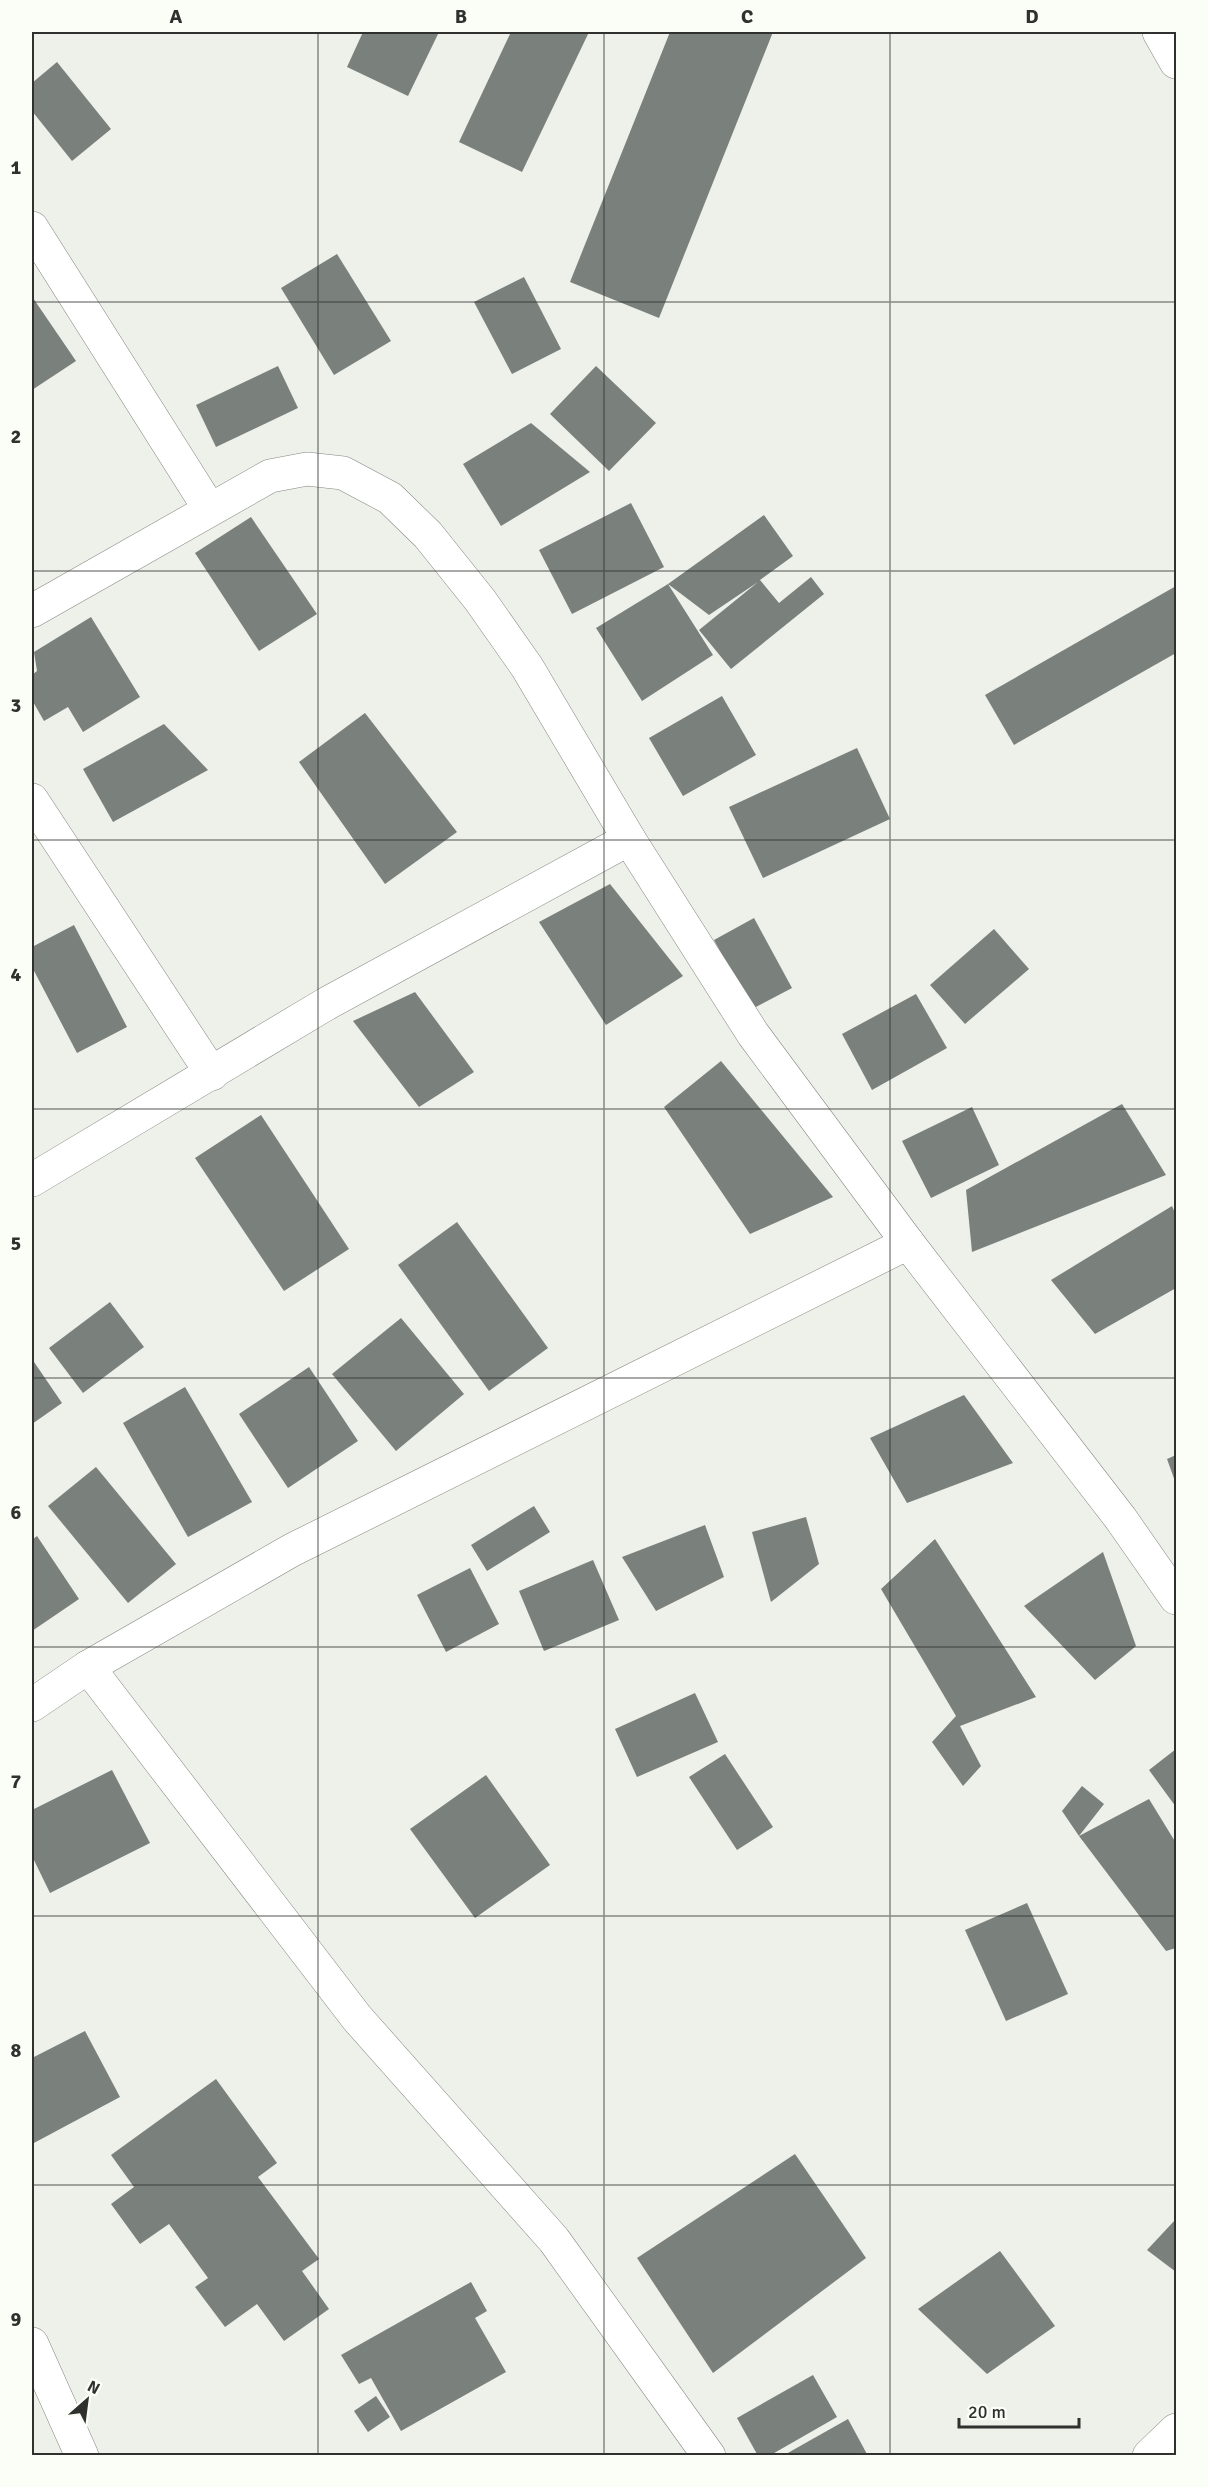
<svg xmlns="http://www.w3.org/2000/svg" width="1208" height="2487" font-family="Signika,sans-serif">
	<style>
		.building { fill: #7a807c }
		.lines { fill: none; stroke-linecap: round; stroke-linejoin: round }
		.minor-casing { stroke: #858782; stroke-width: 34 }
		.minor { stroke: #fff; stroke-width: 33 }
		.grid { fill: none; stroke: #30312e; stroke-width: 1.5; stroke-opacity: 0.55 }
		.neatline { fill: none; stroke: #30312e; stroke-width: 2 }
		.grid-label { font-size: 20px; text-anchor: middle; font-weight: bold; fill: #30312e }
	</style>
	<rect width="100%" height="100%" fill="#eef0ea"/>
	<g class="building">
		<path d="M363,32H439L408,96L347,67Z"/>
		<path d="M511,32H589L522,172L459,142Z"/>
		<path d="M670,32H773L659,318L570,282Z"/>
		<path d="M57,62L111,129L72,161L32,111V83Z"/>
		<path d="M337,254L391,341L334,375L281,288Z"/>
		<path d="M524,277L561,349L512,374L474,302Z"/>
		<path d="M33,298L76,361L32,390V300Z"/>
		<path d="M278,366L298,408L216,447L196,405Z"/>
		<path d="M596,366L656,423L609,471L550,414Z"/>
		<path d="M531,423L590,472L501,526L463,464Z"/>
		<path d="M631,503L664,567L572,614L539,550Z"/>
		<path d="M764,515L793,556L760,580L779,603L811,577L824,594L731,669L699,630L758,582L709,615L668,584L713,655L642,701L596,628L668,584Z"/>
		<path d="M251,517L317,614L259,651L195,553Z"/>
		<path d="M1176,586V653L1014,745L985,695Z"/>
		<path d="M91,617L140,697L83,732L68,707L44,721L32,700V675L37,671L34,652Z"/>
		<path d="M722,696L756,755L683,796L649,738Z"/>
		<path d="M365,713L457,832L385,884L299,762Z"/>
		<path d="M164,724L208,770L113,822L83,769Z"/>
		<path d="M857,748L890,819L763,878L729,807Z"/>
		<path d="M610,884L683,976L606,1025L539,922Z"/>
		<path d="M754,918L792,988L752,1009L714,940Z"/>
		<path d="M74,925L127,1027L77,1053L32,967V947Z"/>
		<path d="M994,929L1029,969L965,1024L930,985Z"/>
		<path d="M415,992L474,1072L419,1107L353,1021Z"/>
		<path d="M916,994L947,1048L872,1090L842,1034Z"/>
		<path d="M721,1061L833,1197L750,1234L664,1107Z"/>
		<path d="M1122,1104L1166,1175L972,1252L966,1190Z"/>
		<path d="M972,1107L999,1165L931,1198L902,1141Z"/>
		<path d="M261,1115L349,1249L284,1291L195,1158Z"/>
		<path d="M1172,1206L1176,1215V1288L1095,1334L1051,1280Z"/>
		<path d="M457,1222L548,1348L489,1391L398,1265Z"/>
		<path d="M110,1302L144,1347L83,1393L49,1348Z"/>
		<path d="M401,1318L464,1394L396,1451L332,1374Z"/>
		<path d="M32,1359L62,1403L32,1424Z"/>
		<path d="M309,1367L358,1441L288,1488L239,1414Z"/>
		<path d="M185,1387L252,1502L188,1537L123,1423Z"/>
		<path d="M964,1395L1013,1463L907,1503L870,1438Z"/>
		<path d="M1176,1455V1484L1167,1459Z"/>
		<path d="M96,1467L176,1564L128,1603L48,1506Z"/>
		<path d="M534,1506L550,1532L487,1571L471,1545Z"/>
		<path d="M806,1517L819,1564L771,1602L752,1532Z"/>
		<path d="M705,1525L724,1577L656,1611L622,1557Z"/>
		<path d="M37,1536L79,1599L32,1631V1540Z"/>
		<path d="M935,1539L1036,1697L960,1726L981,1766L963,1786L932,1742L956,1716L881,1589Z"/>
		<path d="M1103,1552L1136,1646L1095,1680L1024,1606Z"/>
		<path d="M593,1560L619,1620L544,1651L519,1591Z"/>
		<path d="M470,1568L499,1624L446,1652L417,1595Z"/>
		<path d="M695,1693L718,1742L637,1777L615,1729Z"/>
		<path d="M1176,1749V1807L1149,1770Z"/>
		<path d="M725,1754L773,1827L737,1850L689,1777Z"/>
		<path d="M112,1770L150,1843L50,1893L32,1856V1810Z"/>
		<path d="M486,1775L550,1865L475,1918L410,1829Z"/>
		<path d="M1082,1786L1104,1804L1079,1836L1062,1811Z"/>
		<path d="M1149,1799L1176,1843V1948L1166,1951L1079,1836Z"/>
		<path d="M1027,1903L1068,1994L1006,2021L965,1930Z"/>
		<path d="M85,2031L120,2097L32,2144V2058Z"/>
		<path d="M216,2079L277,2163L258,2177L319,2259L302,2271L329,2309L284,2341L257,2304L225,2327L195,2287L208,2278L169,2224L140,2244L111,2204L134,2187L111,2155Z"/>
		<path d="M795,2154L866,2258L713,2373L637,2258Z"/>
		<path d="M1176,2219V2272L1147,2250Z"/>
		<path d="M1000,2251L1055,2326L987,2374L918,2309Z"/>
		<path d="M471,2282L487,2311L475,2318L506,2372L401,2431L371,2378L359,2384L341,2355Z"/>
		<path d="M813,2375L837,2417L769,2456H758L737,2418Z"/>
		<path d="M376,2396L390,2417L368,2432L354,2411Z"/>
		<path d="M848,2419L868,2456H787L786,2454Z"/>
	</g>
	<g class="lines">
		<g class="minor-casing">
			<g id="minor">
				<path d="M1159,32L1176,62"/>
				<path d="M32,228L209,508"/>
				<path d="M32,611L270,476L307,469L343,473L390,498L428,535L480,600L527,667L629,839L753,1034L908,1243L1121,1519L1176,1598"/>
				<path d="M32,800L212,1074"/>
				<path d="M32,1180L326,1004L629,839"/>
				<path d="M88,1667L357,2018L554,2240L709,2456"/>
				<path d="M32,1705L88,1667L292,1550L908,1243"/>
				<path d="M32,2344L82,2456"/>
				<path d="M1149,2456L1176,2430"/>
			</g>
		</g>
		<use href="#minor" class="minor"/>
	</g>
	<path class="grid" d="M318,32V2456M604,32V2456M890,32V2456M32,302H1176M32,571H1176M32,840H1176M32,1109H1176M32,1378H1176M32,1647H1176M32,1916H1176M32,2185H1176"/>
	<rect width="1208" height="2487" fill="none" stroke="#fbfef7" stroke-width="66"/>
	<g transform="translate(87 2400) rotate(28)" stroke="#fbfef7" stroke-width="4.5" paint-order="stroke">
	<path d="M0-4.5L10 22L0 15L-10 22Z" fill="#30312e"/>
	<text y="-9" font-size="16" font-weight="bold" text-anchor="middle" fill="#30312e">N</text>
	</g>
	<path d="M959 2418v9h120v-9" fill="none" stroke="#30312e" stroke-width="3"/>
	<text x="968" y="2418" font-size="18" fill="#30312e" stroke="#fbfef7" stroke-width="4.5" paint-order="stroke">20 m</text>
	<rect x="33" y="33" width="1142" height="2421" class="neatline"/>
	<g class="grid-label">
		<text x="176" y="23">A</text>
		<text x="461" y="23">B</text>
		<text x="747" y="23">C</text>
		<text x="1032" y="23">D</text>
		<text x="16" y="174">1</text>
		<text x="16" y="443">2</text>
		<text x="16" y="712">3</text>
		<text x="16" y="981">4</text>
		<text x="16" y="1250">5</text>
		<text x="16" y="1519">6</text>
		<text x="16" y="1788">7</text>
		<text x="16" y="2057">8</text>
		<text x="16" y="2326">9</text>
	</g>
</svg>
